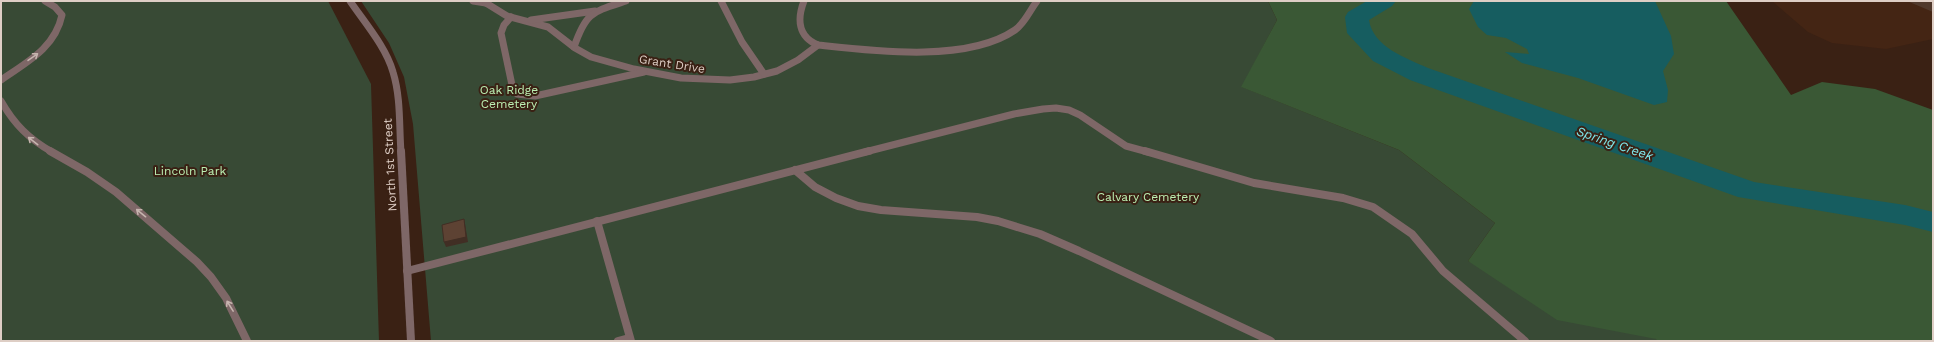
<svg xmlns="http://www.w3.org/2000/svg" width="1934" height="342" font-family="'Work Sans',sans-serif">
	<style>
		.built { fill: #442514 }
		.green { fill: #384a35 }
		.forest { fill: #3a5835 }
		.water { fill: #165d60 }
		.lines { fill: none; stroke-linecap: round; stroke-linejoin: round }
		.river { fill: #165d60; fill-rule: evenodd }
		.service-far1 { stroke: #7e6767; stroke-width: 7 }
		.service { stroke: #7e6767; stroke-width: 8 }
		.minor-far1 { stroke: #7e6767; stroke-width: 7 }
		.minor { stroke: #7e6767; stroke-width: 8 }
		.wall { fill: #50392c }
		.shaded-wall { fill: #412e24 }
		.building { fill: #5d4233; stroke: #412e24 }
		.oneway { stroke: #c6b4ae }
		.labels { text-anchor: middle; stroke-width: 4; stroke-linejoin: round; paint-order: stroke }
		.street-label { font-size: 12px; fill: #decec5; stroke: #3a2114 }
		.park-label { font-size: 12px; fill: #bcf0b3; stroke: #3a2114 }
		.water-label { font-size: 13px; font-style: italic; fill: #7ee6ea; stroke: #3a2114 }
	</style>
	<rect width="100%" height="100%" fill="#3a2114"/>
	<path class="built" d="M1772,1H1933V39L1886,49L1832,43L1808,32Z"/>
	<g class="green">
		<path d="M1,1H328L371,84L379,341H1Z"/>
		<path d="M361,1H1268L1277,20L1242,87L1399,150L1495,223L1468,261L1657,339L1658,341H431L413,124L404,77L389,43Z"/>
	</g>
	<path class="forest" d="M1268,1H1726L1791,95L1822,82L1875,89L1933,110V341H1658L1656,339L1557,320L1468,261L1495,223L1399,150L1241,87L1277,20Z"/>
	<path class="water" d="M1474,1H1655L1671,36L1674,54L1663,71L1668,90L1667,102L1654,105L1578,78L1522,63L1505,52L1529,54L1527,49L1506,38L1487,35L1478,27L1469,9Z"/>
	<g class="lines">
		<path class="river" d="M1367,1H1396L1392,6L1369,20C1373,47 1406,58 1428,68L1754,182L1905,205L1933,212V232L1905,225L1738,197L1410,80L1373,61L1347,33L1345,17L1348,12Z"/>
		<g class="service-far1">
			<path d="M473,1L486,3"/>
			<path d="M487,1L486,3L507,16L548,27L575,48L591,57L634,69L681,78L730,80L754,77L777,71L798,60L818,45"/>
			<path d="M721,1L742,42L764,74"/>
			<path d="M804,1C797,19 798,37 818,45C873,51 967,63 1015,30C1025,23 1030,10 1037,1"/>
			<path d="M511,17L504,25L501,33L512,85L517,94L535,96L644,72"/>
			<path d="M531,20L595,11"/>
			<path d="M574,47C586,12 592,12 626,1"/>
			<path d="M865,152L1014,114L1043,109L1056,108L1069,110L1080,115L1126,146L1148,152"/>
		</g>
		<g class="service">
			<path d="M1145,151L1254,183L1343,198L1373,207L1412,234L1443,271L1525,341"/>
			<path d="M795,170L815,187L836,198L858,206L881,210L977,217L998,221L1040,234L1079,251L1271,341"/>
			<path d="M597,221L631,341"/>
			<path d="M407,271L869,151"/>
			<path d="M618,341L629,338"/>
		</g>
		<g class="minor-far1">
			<path d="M350,1C365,23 386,47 393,72C401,98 399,126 401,152"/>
			<path d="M1,80C27,62 55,48 62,15L55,7L45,1"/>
			<path d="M1,101C14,124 29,139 52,152"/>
		</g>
		<g class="minor">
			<path d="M50,151L87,172L116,192L197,262L211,277L226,298L247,341"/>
			<path d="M401,151L411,341"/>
		</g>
	</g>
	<path class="wall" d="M1907,1H1933V12Z"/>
	<path class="shaded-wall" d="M464,219L465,224L468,242L446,247L444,242Z"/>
	<path class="building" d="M464,219L466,237L444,242L442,225Z"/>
	<defs><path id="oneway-shaft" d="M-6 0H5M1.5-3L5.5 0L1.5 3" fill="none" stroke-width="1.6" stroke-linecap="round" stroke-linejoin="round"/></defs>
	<g class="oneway">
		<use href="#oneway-shaft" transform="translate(33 57) rotate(-35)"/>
		<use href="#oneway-shaft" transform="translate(33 141) rotate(-142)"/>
		<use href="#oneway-shaft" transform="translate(141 213) rotate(-141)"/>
		<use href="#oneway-shaft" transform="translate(230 306) rotate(-122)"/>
	</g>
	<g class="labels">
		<g class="street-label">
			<text transform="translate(672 64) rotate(9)" y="4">Grant Drive</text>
			<text transform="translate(390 165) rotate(-93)" y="4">North 1st Street</text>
		</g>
		<g class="park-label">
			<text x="509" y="94">Oak Ridge<tspan x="509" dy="14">Cemetery</tspan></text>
			<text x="190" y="175">Lincoln Park</text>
			<text x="1148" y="201">Calvary Cemetery</text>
		</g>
		<g class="water-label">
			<text transform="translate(1615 143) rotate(19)" y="5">Spring Creek</text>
		</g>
	</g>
	<rect width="1934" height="342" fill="none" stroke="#decec5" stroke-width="4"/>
</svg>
